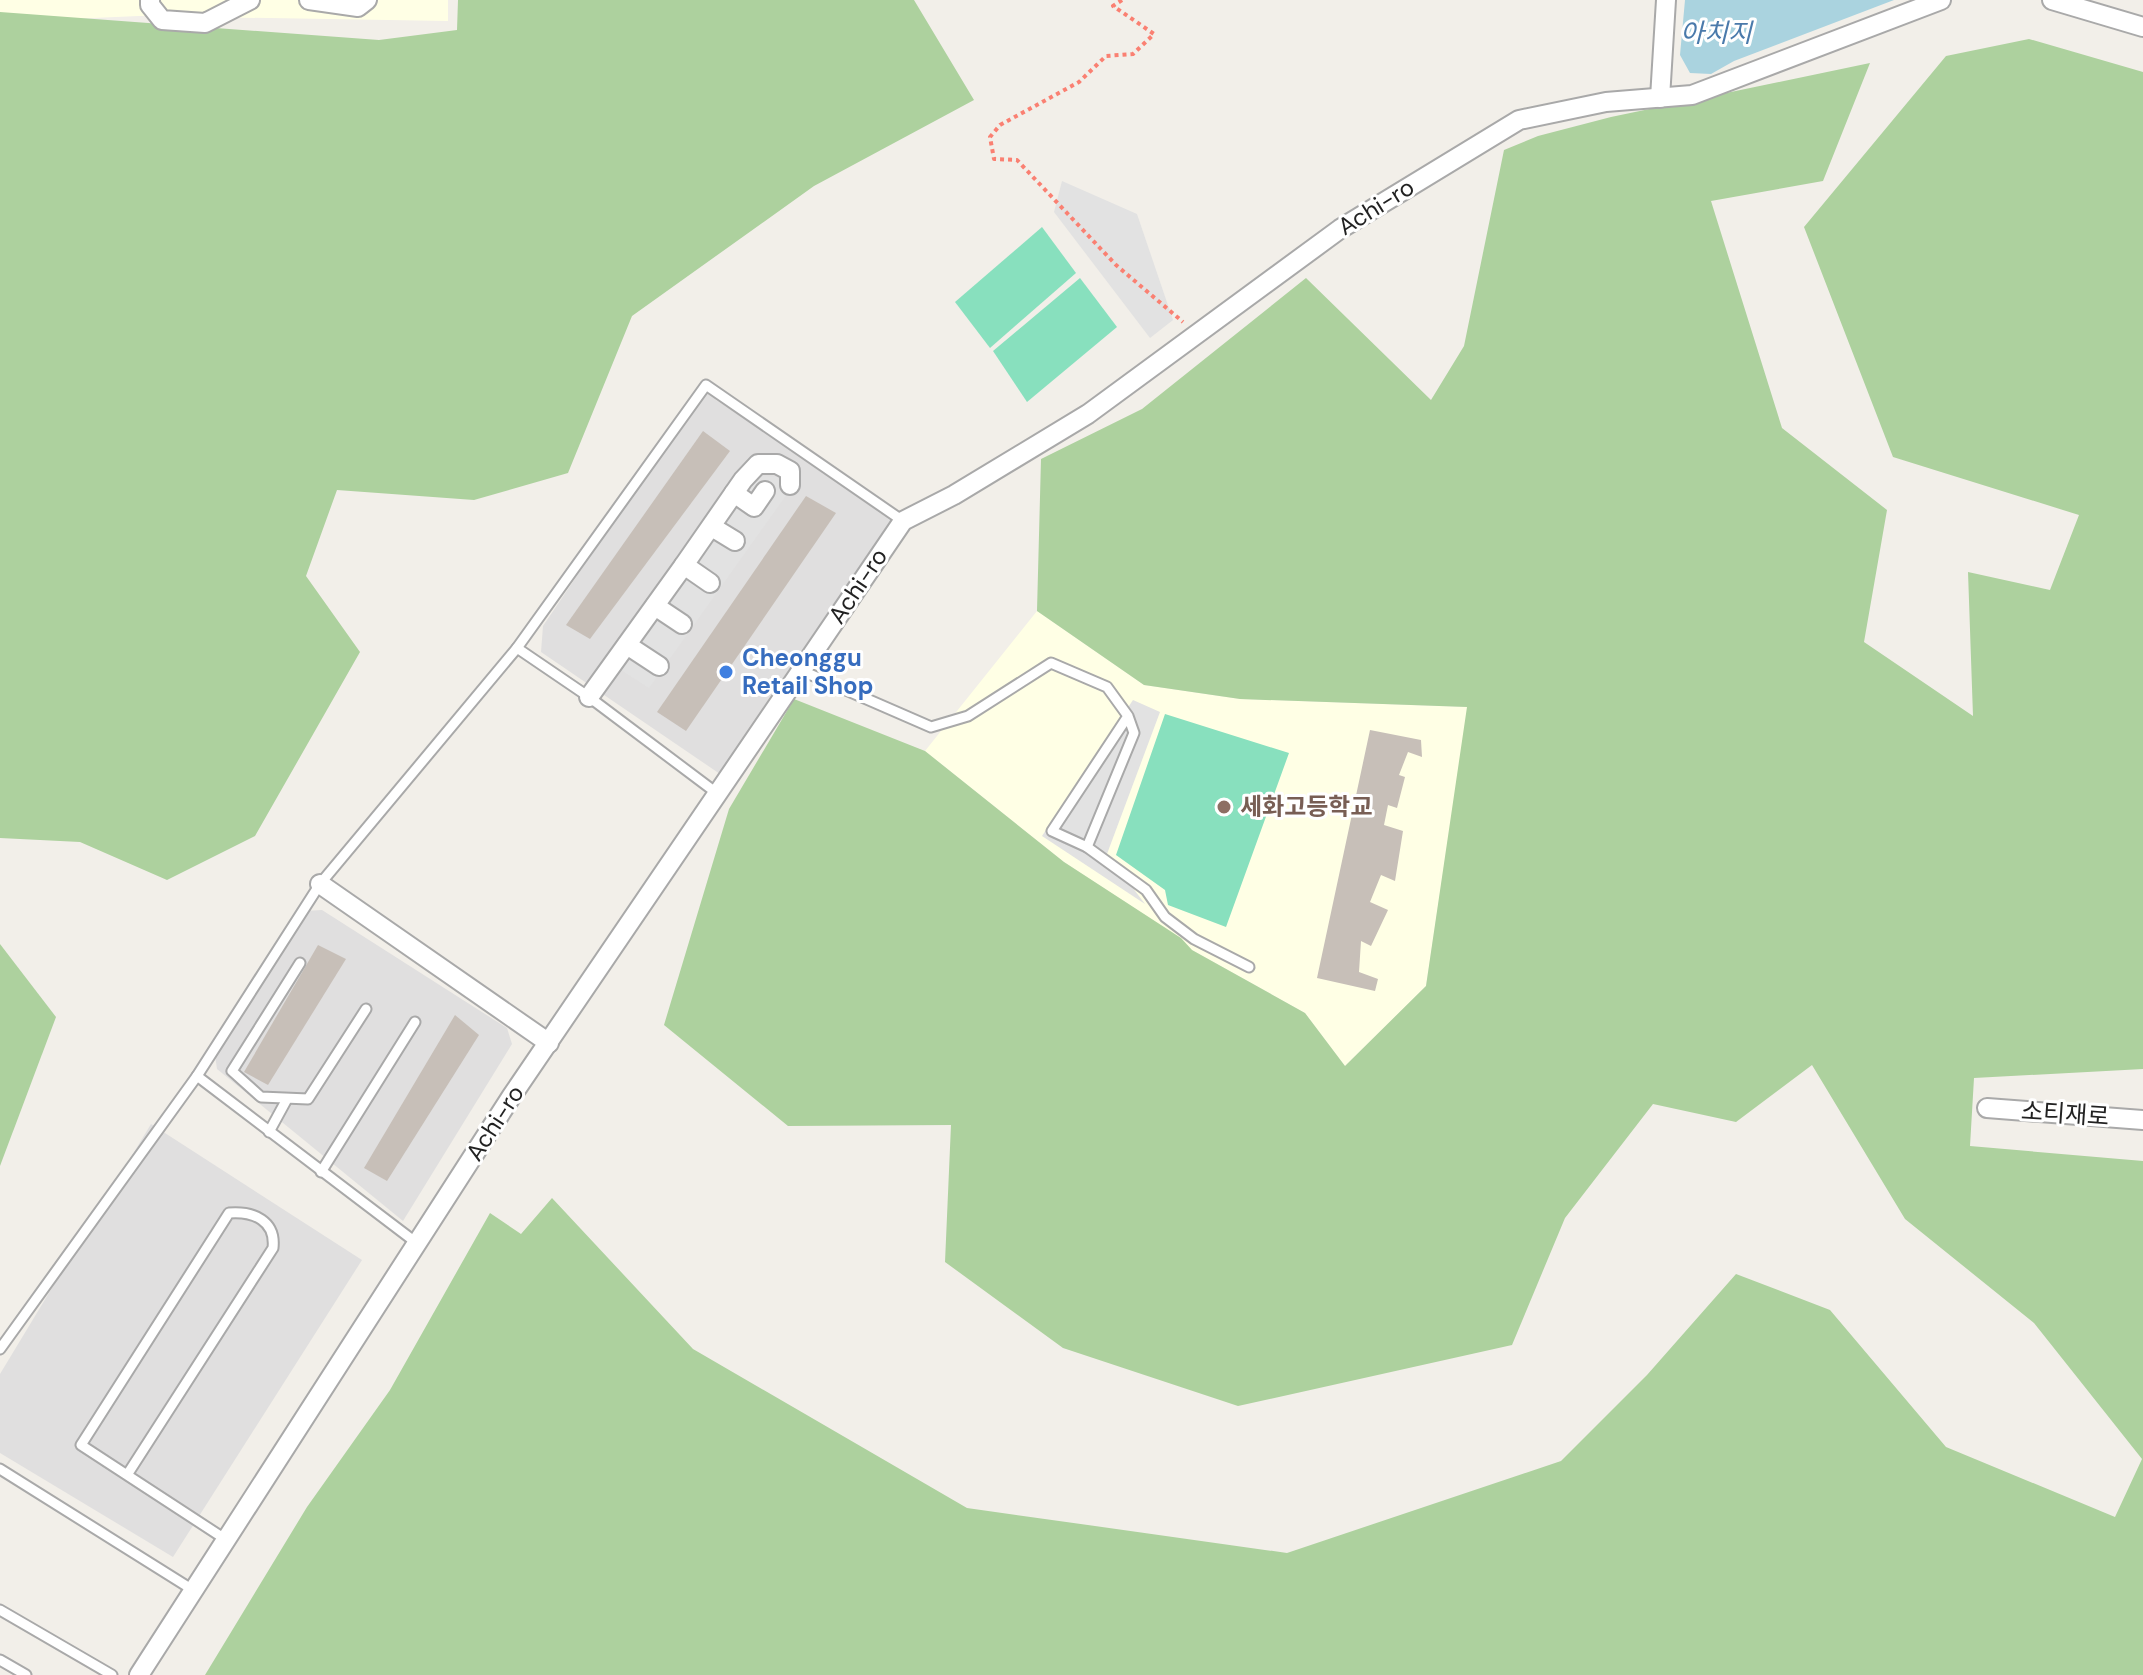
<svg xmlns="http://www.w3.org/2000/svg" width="2143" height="1675" font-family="'DM Sans','Noto Sans KR',sans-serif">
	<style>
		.residential { fill: #e0dfdf }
		.education { fill: #ffffe5 }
		.forest { fill: #add19e }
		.pitch { fill: #88e0be }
		.parking { fill: #e2e2e2 }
		.water { fill: #aad3df }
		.building { fill: #c7bfb8 }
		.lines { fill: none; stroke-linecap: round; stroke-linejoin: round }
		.lane-casing { stroke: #a9a9a9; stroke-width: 13 }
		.street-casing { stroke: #a9a9a9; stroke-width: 22 }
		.path { stroke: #fa8072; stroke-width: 4; stroke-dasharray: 4 4; stroke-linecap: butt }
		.lane { stroke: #fff; stroke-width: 9 }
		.street { stroke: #fff; stroke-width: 18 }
		.shop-dot { fill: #3f7fe0; stroke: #fff; stroke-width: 3 }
		.education-dot { fill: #8d6e63; stroke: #fff; stroke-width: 3 }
		.labels { text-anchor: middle; stroke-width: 6; stroke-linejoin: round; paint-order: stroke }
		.street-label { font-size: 24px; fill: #222; stroke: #fff }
		.shop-label { font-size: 24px; font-weight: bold; fill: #366cbe; stroke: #fff; text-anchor: start }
		.education-label { font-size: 24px; font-weight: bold; fill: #785e54; stroke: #fff; text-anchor: start }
		.water-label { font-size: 26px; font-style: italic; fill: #4a7aab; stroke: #fff }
	</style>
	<rect width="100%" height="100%" fill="#f2efe9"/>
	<g class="residential">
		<path d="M706,385L716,400L903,521L793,665L720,774L541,652L543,626Z"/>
		<path d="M322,910L507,1028L512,1044L403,1221L217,1069L215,1055L305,911Z"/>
		<path d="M151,1124L362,1260L173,1557L0,1453V1374Z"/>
	</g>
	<g class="education">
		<path d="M0,0H448V21L139,16L0,22Z"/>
		<path d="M1037,611L1144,685L1240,699L1468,707L1426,986L1345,1066L1305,1013L1192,950L1180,938L1064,862L925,751Z"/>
	</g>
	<g class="forest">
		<path d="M458,0H914L974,100L814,186L632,316L568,473L474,500L337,490L306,576L360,652L255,836L167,880L80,842L0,838V12L379,40L457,30Z"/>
		<path d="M2029,39L2143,72V1069L1974,1078L1970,1146L2143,1161V1675H205L307,1507L390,1390L490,1213L521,1234L552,1198L693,1349L967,1508L1287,1553L1561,1461L1647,1375L1736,1274L1830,1310L1946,1447L2115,1517L2142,1459L2034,1323L1905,1219L1812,1065L1736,1122L1653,1104L1565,1218L1512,1345L1238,1406L1063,1348L945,1262L951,1125L788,1126L664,1025L729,809L794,699L925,751L1064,862L1181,938L1192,950L1305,1013L1345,1066L1426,986L1467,707L1240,699L1144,685L1037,611L1041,459L1142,409L1306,278L1431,400L1464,346L1504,150L1538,136L1611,117L1870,63L1823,181L1711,201L1782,428L1887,510L1864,642L1973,716L1968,572L2050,590L2079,515L1893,457L1804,227L1946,56Z"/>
		<path d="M0,944L56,1017L0,1166Z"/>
	</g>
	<g class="pitch">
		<path d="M1042,227L1076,273L990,348L955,302Z"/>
		<path d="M1080,278L1117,327L1027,402L993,351Z"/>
		<path d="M1165,714L1289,753L1226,927L1168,905L1165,890L1116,855Z"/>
	</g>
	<g class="parking">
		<path d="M1062,181L1137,214L1173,320L1150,338L1054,212Z"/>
		<path d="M759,476L777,477L787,494L649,688L621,670Z"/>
		<path d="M1133,700L1160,712L1107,854L1145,904L1042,836Z"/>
	</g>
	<path class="water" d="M1685,0H1894L1734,61L1711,74L1690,73L1680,55Z"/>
	<g class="building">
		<path d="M703,431L730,451L590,639L566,625Z"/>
		<path d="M806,496L836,513L686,731L657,712Z"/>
		<path d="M1370,730L1421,740L1422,757L1408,752L1399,775L1405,777L1397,808L1388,805L1384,825L1403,831L1395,881L1381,875L1370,902L1388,910L1371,946L1361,941L1359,972L1378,979L1375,991L1317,978Z"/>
		<path d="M318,945L346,959L268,1085L244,1072Z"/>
		<path d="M455,1015L479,1035L387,1181L364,1168Z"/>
	</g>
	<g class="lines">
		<g class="lane-casing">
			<g id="lane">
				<path d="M517,648L706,385L903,521"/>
				<path d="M800,670L931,727L968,716L1051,663L1107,687L1128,716L1052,831L1087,847L1134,733L1128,716"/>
				<path d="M1087,847L1146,890L1165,917L1194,939L1249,967"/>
				<path d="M300,963L232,1071L261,1097L308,1099L366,1009"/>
				<path d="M197,1076L418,1244"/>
				<path d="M269,1132L287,1099"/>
				<path d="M321,1172L415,1022"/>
				<path d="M0,1349L197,1076L320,884L517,648L589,697L718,794"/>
				<path d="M0,1469L193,1590"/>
				<path d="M127,1475L273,1248C276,1221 254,1211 229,1213L81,1445L225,1539"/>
				<path d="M0,1610L112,1675"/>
				<path d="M0,1660L26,1675"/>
			</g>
		</g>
		<g class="street-casing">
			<g id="street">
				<path d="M150,0V5L162,20L205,23L250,0"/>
				<path d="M309,0L358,7L367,0"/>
				<path d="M2052,0L2143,27"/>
				<path d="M1660,98L1666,0"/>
				<path d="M734,493L754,507L765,491"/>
				<path d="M712,527L735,541"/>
				<path d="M684,565L743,480L758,464H777L790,471V485"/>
				<path d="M655,606L682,624"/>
				<path d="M627,645L659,666"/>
				<path d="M589,697L684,565L710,583"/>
				<path d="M320,884L549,1043"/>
				<path d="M1987,1108L2143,1120"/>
				<path d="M139,1675L511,1097L903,521L954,495L1088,414L1340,229L1519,120L1606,102L1692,95L1941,0"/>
			</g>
		</g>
		<path class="path" d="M1122,0L1113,6L1154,34L1133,54L1106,56L1079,82L1000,125L990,137L994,159L1017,160L1116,265L1183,322"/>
		<use href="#lane" class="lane"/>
		<use href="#street" class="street"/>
	</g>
	<circle class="shop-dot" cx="726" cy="672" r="8"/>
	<circle class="education-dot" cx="1224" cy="807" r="8"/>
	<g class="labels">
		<g class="street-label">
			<text transform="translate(1376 207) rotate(-32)" y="8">Achi-ro</text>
			<text transform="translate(858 586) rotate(-56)" y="8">Achi-ro</text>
			<text transform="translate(2065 1114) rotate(4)" y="8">소티재로</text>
			<text transform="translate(495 1123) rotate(-57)" y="8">Achi-ro</text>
		</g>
		<g class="shop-label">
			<text x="742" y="666">Cheonggu<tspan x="742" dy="28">Retail Shop</tspan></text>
		</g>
		<g class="education-label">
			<text x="1240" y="815">세화고등학교</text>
		</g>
		<g class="water-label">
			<text x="1716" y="42">아치지</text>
		</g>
	</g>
</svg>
